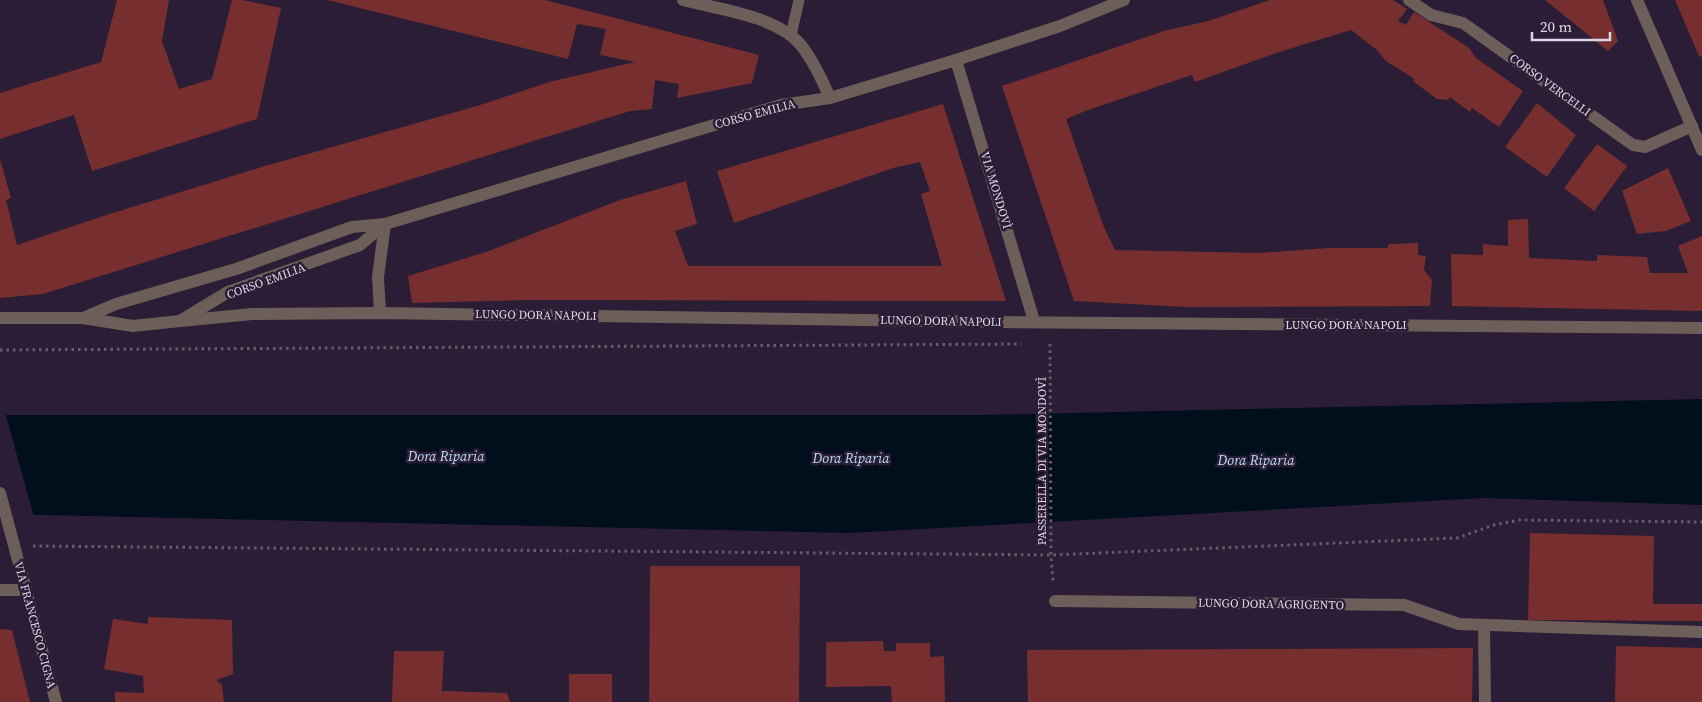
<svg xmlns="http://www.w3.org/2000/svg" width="1702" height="702" font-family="'Source Serif 4',serif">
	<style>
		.water { fill: #000f1b }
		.pier { fill: #2b1d35 }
		.building { fill: #762f2e }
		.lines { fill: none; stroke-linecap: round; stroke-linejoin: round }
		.path { stroke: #675b70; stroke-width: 3; stroke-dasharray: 2.5 4; stroke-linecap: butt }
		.service { stroke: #6d5e59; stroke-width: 11 }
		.minor { stroke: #6d5e59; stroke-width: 12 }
		.tertiary { stroke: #6d5e59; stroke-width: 12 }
		.labels { text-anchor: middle; stroke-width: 5; stroke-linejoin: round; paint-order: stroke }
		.street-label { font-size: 12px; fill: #dfd6e6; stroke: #2b1d35 }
		.water-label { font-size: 14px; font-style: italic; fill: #b6ddf4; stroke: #2b1d35 }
	</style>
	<rect width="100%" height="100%" fill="#2b1d35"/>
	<path class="water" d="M1702,399V505L1483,498L849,533L0,514V415H980Z"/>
	<path class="pier" d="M0,412H5L34,517L0,516Z"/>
	<g class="building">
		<path d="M117,0H169L162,41L179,89L212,79L232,0H242L281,8L257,119L92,171L74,115L0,139V93L101,62Z"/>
		<path d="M327,0H545L759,55L752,83L677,98L679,84L655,80L652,109L630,111L43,294L0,298V159L11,198L6,200L17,245L100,217L265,166L477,106L549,82L635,62L600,55L606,29L577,24L568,59Z"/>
		<path d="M1270,0H1393L1407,9L1398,21L1406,25L1414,12L1469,48L1476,58L1523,91L1499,127L1472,108L1470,112L1450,97L1448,100L1437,99L1414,82L1413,78L1386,61L1377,50L1351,30L1276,53L1195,82L1192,75L1088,110L1066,119L1103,225L1115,250L1259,253L1328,248H1387L1389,244L1418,243V255L1426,256L1424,270L1432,280L1430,306L1187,307L1074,301L1002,86L1164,31L1208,21Z"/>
		<path d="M1545,0H1603L1618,41L1608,51Z"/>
		<path d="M1675,0H1702V57L1699,56Z"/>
		<path d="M1537,103L1576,135L1547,177L1505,147Z"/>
		<path d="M943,104L1006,301L529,300L412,303L408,276L486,252L620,200L686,181L697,224L675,231L688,266H942L921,194L930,191L920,162L893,168L734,223L717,171Z"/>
		<path d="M1597,144L1627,166L1594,211L1564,188Z"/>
		<path d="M1668,168L1691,221L1666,231L1637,234L1622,191Z"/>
		<path d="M1528,219L1529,258L1597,261V255L1647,257L1650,273H1688L1678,246L1702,236V311L1452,306L1451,254L1483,255V244L1508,246V220Z"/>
		<path d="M1530,533L1654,536L1653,604H1702V621L1528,620Z"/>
		<path d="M650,566H800L799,702H649Z"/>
		<path d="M148,617L232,620L233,674L216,680L222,685L224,702H115V692L144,693L143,676L104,669L113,619L148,624Z"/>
		<path d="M0,629L12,630L30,702H0Z"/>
		<path d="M883,641L884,651H896V643H930V657L944,656L945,702H892L891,686L826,687V642Z"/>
		<path d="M1616,646L1702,648V702H1615Z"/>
		<path d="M1473,648L1472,702H1028L1027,650Z"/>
		<path d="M394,651H444L442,691L507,693L510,702H392Z"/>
		<rect x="569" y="674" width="43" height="28"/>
	</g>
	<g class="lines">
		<g class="path">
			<path d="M1050,344L1051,555L1053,583"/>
			<path d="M0,350L1021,344"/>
			<path d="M33,546L1051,555L1457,538L1494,525L1520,520L1702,522"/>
		</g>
		<path class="service" d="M791,35L799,0"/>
		<g class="minor">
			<path d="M1409,0L1431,15L1463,23L1633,145L1645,147L1692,126"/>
			<path d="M956,60L1034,321"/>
			<path d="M0,590H26"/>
			<path d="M1055,601L1404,605L1459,624L1702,632"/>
			<path d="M1484,625L1485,702"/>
		</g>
		<g class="tertiary">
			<path d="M683,0C718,9 776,16 800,44C813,60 822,80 830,98"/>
			<path d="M1637,0L1702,150"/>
			<path d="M380,313L378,277L385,224"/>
			<path d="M0,318H83L133,326L180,321L228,292L360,245L385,224"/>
			<path d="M83,318L116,304L236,269L352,227L385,224L781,105L830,98L956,60L1060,26L1124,0"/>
			<path d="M180,321L252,314L380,313L1000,322L1702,328"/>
			<path d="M0,493L56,702"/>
		</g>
	</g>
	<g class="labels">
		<g class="street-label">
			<text transform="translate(1550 85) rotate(36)" y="4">CORSO VERCELLI</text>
			<text transform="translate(755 114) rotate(-15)" y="4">CORSO EMILIA</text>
			<text transform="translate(996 190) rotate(73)" y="4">VIA MONDOVÌ</text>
			<text transform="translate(266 281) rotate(-20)" y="4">CORSO EMILIA</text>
			<text transform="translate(536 315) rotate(1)" y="4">LUNGO DORA NAPOLI</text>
			<text transform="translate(941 321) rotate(1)" y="4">LUNGO DORA NAPOLI</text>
			<text x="1346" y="329">LUNGO DORA NAPOLI</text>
			<text transform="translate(1042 461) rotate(-90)" y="4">PASSERELLA DI VIA MONDOVÌ</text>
			<text transform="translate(1271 604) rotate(1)" y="4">LUNGO DORA AGRIGENTO</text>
			<text transform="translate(35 625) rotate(75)" y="4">VIA FRANCESCO CIGNA</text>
		</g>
		<g class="water-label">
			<text x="446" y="461">Dora Riparia</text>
			<text x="851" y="463">Dora Riparia</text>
			<text x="1256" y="465">Dora Riparia</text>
		</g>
	</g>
	<path d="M1532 32v8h78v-8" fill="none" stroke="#dfd6e6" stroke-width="2.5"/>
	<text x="1540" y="32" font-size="15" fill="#dfd6e6" stroke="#2b1d35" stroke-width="4" paint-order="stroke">20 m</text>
</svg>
